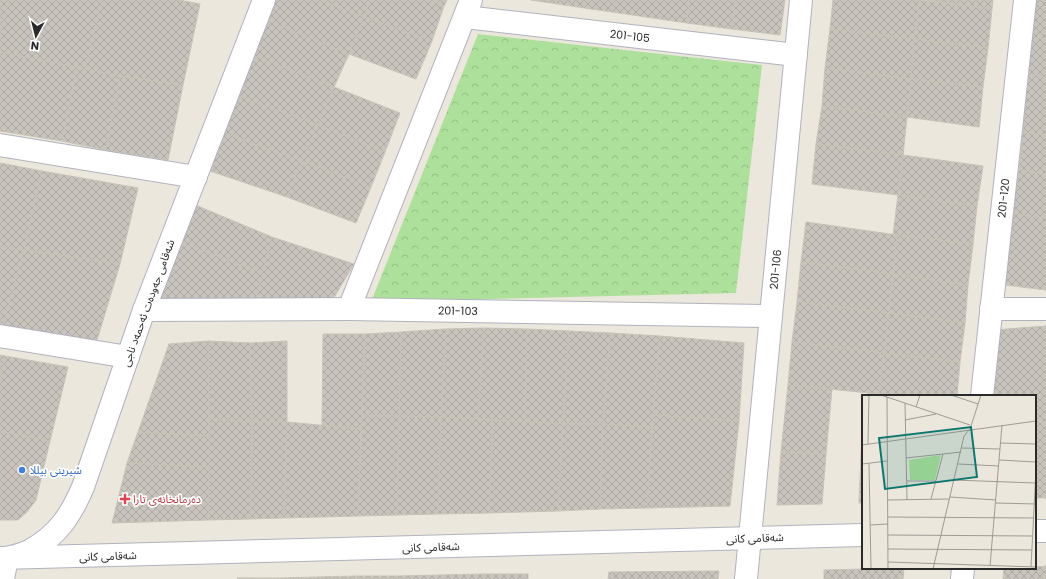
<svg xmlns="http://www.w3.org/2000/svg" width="1046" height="579" font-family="Poppins,'Noto Sans Arabic',sans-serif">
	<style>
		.park { fill: url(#park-crowns) }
		.building { fill: url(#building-cross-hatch); stroke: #c7c3b6 }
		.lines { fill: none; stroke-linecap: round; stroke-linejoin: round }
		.street-casing { stroke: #b0b2be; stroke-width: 24 }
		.secondary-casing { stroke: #b0b2be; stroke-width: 24 }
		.street { stroke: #fff; stroke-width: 22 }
		.secondary { stroke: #fff; stroke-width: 22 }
		.shop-dot { fill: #3f7fe0; stroke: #fff; stroke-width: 1.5 }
		.health-dot { fill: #e0444e; stroke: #fff; stroke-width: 1.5 }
		.labels { text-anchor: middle; stroke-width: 3.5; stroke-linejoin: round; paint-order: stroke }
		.street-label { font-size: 11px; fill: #2a2a2a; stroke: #fff }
		.shop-label { font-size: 11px; fill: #366cbe; stroke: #fff; text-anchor: start }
		.health-label { font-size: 11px; fill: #be3a42; stroke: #fff; text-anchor: start }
		.inset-road { fill: none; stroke: #9e9b95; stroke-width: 1 }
		.view { fill: #0f766e; fill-opacity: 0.15; stroke: #0f766e; stroke-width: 2 }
		.inset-edge { fill: none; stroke: #2a2a2a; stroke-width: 2 }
	</style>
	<defs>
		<pattern id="park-crowns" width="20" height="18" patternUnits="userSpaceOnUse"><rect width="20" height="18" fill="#ade19b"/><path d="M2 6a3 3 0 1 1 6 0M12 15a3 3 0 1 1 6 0" fill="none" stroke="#95c186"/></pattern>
		<pattern id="building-cross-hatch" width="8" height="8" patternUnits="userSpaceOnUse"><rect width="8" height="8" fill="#c8c3bc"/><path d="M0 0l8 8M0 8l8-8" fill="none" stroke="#aca8a2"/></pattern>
	</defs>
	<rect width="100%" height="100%" fill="#ece7dd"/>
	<path class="park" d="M478,34L762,65L736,293L371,302Z"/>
	<g class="building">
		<path d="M0,0H9L0,33Z"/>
		<path d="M9,0H102L85,69L0,52V33Z"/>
		<path d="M102,0H179L200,4L183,85L120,76L85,69Z"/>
		<path d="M274,0H321L364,17L349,54L266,20Z"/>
		<path d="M321,0H370L364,17Z"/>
		<path d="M370,0H429L444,6L432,41L364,17Z"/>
		<path d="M429,0H447L444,6Z"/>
		<path d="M531,0H572L571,6Z"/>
		<path d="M572,0H614L612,12L571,6Z"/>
		<path d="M614,0H689L687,23L612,12Z"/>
		<path d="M689,0H735L732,29L687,23Z"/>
		<path d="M735,0H785L780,35L732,29Z"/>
		<path d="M833,0H920L914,39L830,29Z"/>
		<path d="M920,0L992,9L988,48L914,39Z"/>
		<path d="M927,0H993L992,9Z"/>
		<path d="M1035,0H1046V39L1030,37Z"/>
		<path d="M364,17L432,41L416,79L349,54Z"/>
		<path d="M266,20L349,54L334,87L252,55Z"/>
		<path d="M830,29L914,39L911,79L825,68Z"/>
		<path d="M1030,37L1046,39V77L1028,74Z"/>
		<path d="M914,39L988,48L983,87L911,79Z"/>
		<path d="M0,52L77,67L62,141L0,131Z"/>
		<path d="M252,55L334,87L318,125L235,95Z"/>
		<path d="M77,67L120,76L106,150L62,141Z"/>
		<path d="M825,68L911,79L907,117L822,106Z"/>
		<path d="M1028,74L1046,77V135L1023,132Z"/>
		<path d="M120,76L183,85L168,160L106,150Z"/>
		<path d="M911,79L983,87L979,127L907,117Z"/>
		<path d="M334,87L400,113L385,152L318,125Z"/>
		<path d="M235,95L318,125L302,161L221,132Z"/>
		<path d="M822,106L907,117L903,155L816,144Z"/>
		<path d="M318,125L385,152L371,187L302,161Z"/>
		<path d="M221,132L302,161L287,197L207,170Z"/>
		<path d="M1023,132L1046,135V174L1019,170Z"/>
		<path d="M816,144L903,155L898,195L812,184Z"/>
		<path d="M903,155L983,166L977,206L898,195Z"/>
		<path d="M302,161L371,187L356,223L287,197Z"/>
		<path d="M0,163L42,171L24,250L0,247Z"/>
		<path d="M1019,170L1046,174V218L1013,214Z"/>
		<path d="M42,171L138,188L120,264L24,250Z"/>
		<path d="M898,195L977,206L973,244L893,235Z"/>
		<path d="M188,202L272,237L263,273L176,241Z"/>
		<path d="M1013,214L1046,218V290L1005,285Z"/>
		<path d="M806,222L897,235L893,274L801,262Z"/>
		<path d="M897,235L973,244L968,285L893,274Z"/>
		<path d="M272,237L354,264L330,304L255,301Z"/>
		<path d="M176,241L263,273L255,301L153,299Z"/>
		<path d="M0,247L24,250L3,326L0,325Z"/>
		<path d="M24,250L120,264L97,340L3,326Z"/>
		<path d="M801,262L893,274L889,313L797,302Z"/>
		<path d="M893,274L968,285L965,323L889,313Z"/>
		<path d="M797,302L889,313L884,353L792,342Z"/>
		<path d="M889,313L965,323L960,362L884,353Z"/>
		<path d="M1046,326V422L1035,423V396H989L994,330Z"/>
		<path d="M484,328L527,329L525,422L478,419Z"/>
		<path d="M484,328L478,419L441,417L446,329Z"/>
		<path d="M446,329L441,417L399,416L401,332Z"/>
		<path d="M527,329L569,331L563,424L525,422Z"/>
		<path d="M569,331L610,333L603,424H563Z"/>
		<path d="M401,332L399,416H362L365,334Z"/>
		<path d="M610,333L660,336L652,427L603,424Z"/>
		<path d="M323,334H365L361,429L322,425Z"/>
		<path d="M660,336L744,343L739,421L653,415Z"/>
		<path d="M208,341L250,343L252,422L209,419Z"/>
		<path d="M208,341L209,436L138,432L169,344Z"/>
		<path d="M287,341V422H252L250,343Z"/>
		<path d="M792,342L884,353L879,394L788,385Z"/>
		<path d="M884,353L960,362L957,396H907L879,394Z"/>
		<path d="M0,355L5,356L0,382Z"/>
		<path d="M5,356L68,367L50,441L0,431V382Z"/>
		<path d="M788,385L832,389L826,454L781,452Z"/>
		<path d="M868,393L879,394L907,396H867Z"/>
		<path d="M653,415L739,421L730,506L647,508Z"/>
		<path d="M362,416H399L397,515L358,516Z"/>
		<path d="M399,416L441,417L438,514L397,515Z"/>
		<path d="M441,417L493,420L489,513L438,514Z"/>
		<path d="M209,419L252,422L251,519L208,520Z"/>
		<path d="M493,420L563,424L558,511L489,513Z"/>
		<path d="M252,422H287L284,518L251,519Z"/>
		<path d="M287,422L361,429L358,516L284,518Z"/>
		<path d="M1046,422V498H1035V423Z"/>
		<path d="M563,424H603L600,509L558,511Z"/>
		<path d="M603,424L652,427L647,508L600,509Z"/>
		<path d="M863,428V455H861Z"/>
		<path d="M0,431L50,441L36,500L27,512L18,520H0Z"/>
		<path d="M138,432L209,436V467L127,463Z"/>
		<path d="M781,452L826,454L822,504L777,505Z"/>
		<path d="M861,455H863V503H859Z"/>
		<path d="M127,463L209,467L208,520L112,523Z"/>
		<path d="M1046,566V579H1003L1004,568H1035V567Z"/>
		<path d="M904,568L903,579H824V570Z"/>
		<path d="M719,571L718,579H608L609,572Z"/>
		<rect x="484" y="574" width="44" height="5"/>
		<path d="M484,574V579H441V575Z"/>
		<path d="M441,575V579H397V576Z"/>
		<rect x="358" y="576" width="39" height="3"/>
		<path d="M358,576V579H316V577Z"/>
		<path d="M316,577V579H282V578Z"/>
		<path d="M237,578H282V579Z"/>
	</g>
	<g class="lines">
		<g class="street-casing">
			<g id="street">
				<path id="s1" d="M465,17L796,55"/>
				<path d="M0,145L196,177"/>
				<path d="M349,309L471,0"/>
				<path d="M991,309H1046"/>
				<path id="s2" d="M144,310L349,309L771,316"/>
				<path d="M0,336L128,357"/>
				<path id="s3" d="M982,396L1025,0"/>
				<path id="s4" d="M746,579L801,0"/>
				<path d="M962,579L963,568"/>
			</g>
		</g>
		<g class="secondary-casing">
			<g id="secondary">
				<path d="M1035,531H1046"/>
				<path d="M0,558L863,535"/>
				<path d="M3,579L7,558C15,556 24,554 31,550C58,535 71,515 83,487L144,310L264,0"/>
			</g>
		</g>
		<use href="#street" class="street"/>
		<use href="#secondary" class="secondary"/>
	</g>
	<circle class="shop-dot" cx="22" cy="470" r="4"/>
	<path class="health-dot" d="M123 493h4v4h4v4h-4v4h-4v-4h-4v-4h4z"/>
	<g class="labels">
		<g class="street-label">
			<text dy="4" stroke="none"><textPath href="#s1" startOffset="166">201-105</textPath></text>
			<text dy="4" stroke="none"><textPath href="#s3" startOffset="199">201-120</textPath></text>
			<text dy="4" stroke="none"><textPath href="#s4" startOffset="311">201-106</textPath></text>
			<text transform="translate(148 303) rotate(-70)" y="4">شەقامی جەودەت ئەحمەد ناجی</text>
			<text dy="4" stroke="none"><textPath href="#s2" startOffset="314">201-103</textPath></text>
			<text transform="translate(755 538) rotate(-2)" y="4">شەقامی کانی</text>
			<text transform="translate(431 547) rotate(-2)" y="4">شەقامی کانی</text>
			<text transform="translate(108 556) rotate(-2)" y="4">شەقامی کانی</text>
		</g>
		<g class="shop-label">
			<text x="30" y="474">شيرينی بیللا</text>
		</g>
		<g class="health-label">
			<text x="133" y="503">دەرمانخانەی تارا</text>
		</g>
	</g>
	<g transform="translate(862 395)">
		<rect width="174" height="174" fill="#ece7dd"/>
		<path d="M79,60L73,85H48L47,65Z" fill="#ade19b"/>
		<path class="inset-road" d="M19,0L108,30M89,0L116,9M25,2L26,174M43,8L45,105M54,12L58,0M43,25L74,19M138,48L174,49M6,49L7,0M0,50L174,26M100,53L138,54M44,63L99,57M137,65L174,67M7,68L9,174M0,69L25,66M96,69L137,71M92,85L173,88M45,86H74M88,102L134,105M69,104L81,59M25,105L87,104M134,108L174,109M26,122L171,123M8,130L26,129M26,140L170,141M26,154L170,155M26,167L174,172M128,171L140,30M169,172L174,75M71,174L102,41L108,34L119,0"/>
		<path class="view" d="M109,32L115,82L23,94L17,43Z"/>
		<rect width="174" height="174" class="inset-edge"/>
	</g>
	<g transform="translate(36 36) rotate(187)" stroke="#ffffff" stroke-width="3" paint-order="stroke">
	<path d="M0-3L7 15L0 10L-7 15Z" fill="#2a2a2a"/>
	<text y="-6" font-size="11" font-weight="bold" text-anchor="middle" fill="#2a2a2a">N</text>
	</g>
</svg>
